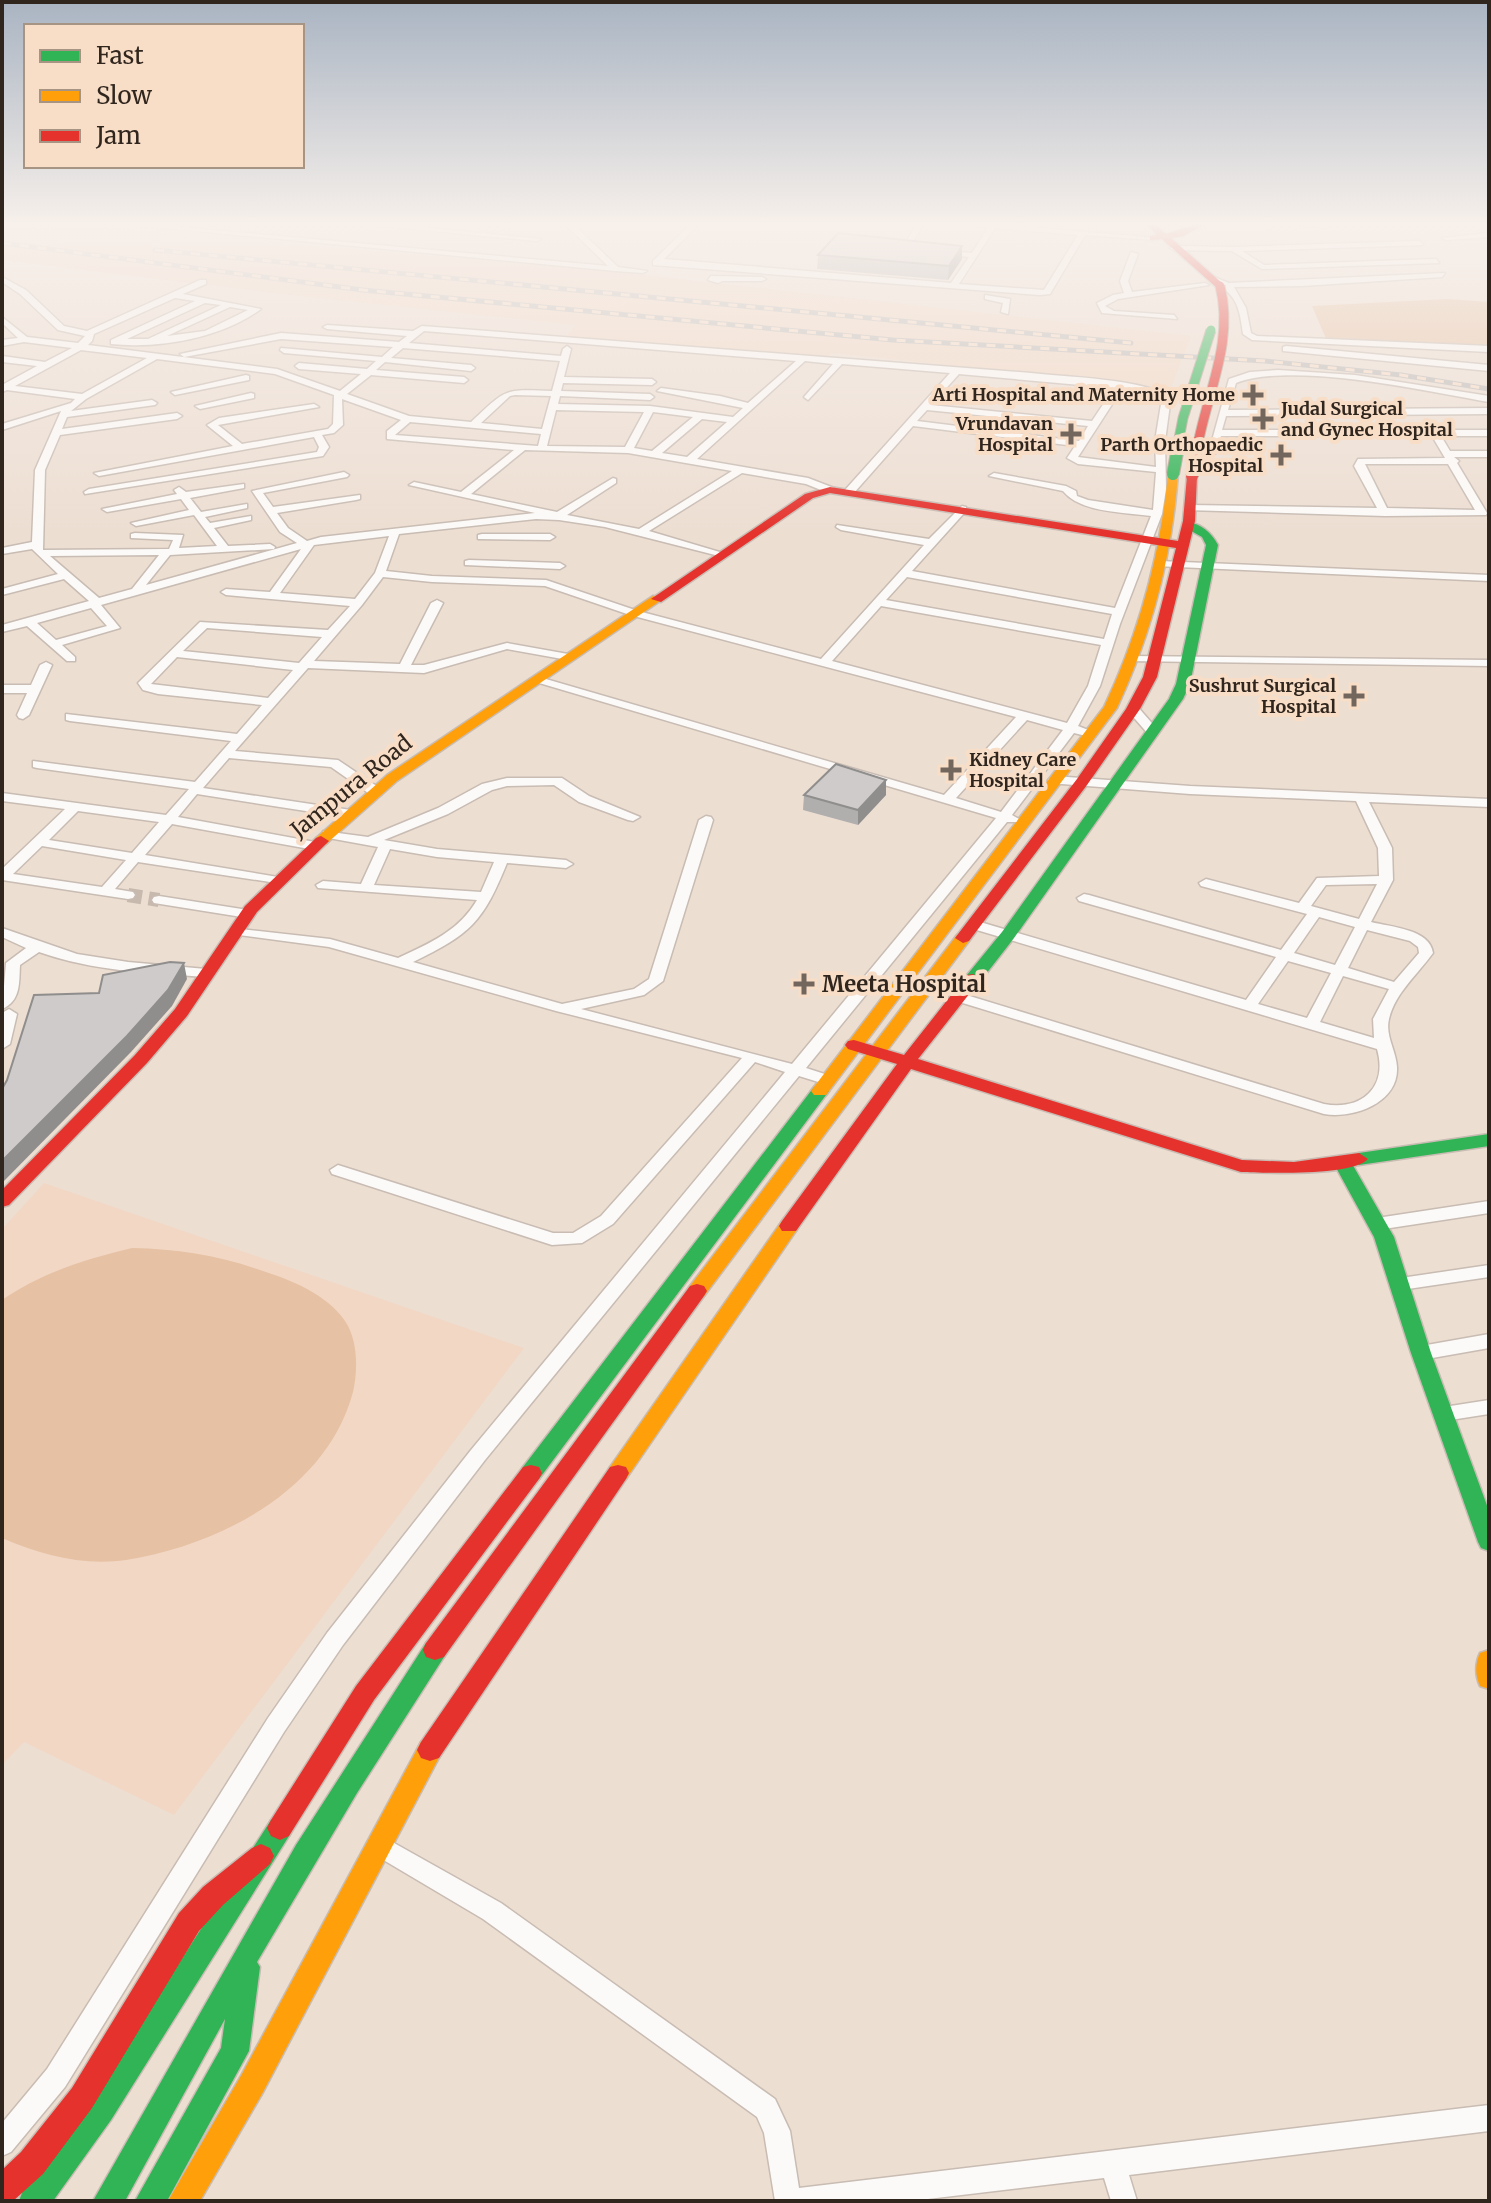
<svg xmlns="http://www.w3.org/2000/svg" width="1491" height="2203" font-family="Merriweather,serif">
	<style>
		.built { fill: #f1d7c4 }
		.green { fill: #e6c1a3 }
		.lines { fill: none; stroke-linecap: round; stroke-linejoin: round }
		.street-tunnel { stroke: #c7b9ae; stroke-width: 14; stroke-dasharray: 14 7; stroke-linecap: butt }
		.street-casing { stroke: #c8bcb3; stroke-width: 3 }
		.fast-casing { stroke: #c8bcb3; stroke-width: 3 }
		.slow-casing { stroke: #c8bcb3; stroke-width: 3 }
		.jam-casing { stroke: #c8bcb3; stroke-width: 3 }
		.street { fill: #fcfaf8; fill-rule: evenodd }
		.fast { fill: #30b455; fill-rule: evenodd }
		.slow { fill: #ff9f0a; fill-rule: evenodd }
		.jam { fill: #e5322d; fill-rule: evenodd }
		.rail-casing { stroke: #bdb9b7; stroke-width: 5 }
		.rail { stroke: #f8ddc7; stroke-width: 3; stroke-dasharray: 9; stroke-linecap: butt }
		.fast-bridge-far1-casing { stroke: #b6a392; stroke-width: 11; stroke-linecap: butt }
		.fast-bridge-casing { stroke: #b6a392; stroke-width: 14; stroke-linecap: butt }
		.jam-bridge-far1-casing { stroke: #b6a392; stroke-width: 11; stroke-linecap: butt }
		.jam-bridge-casing { stroke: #b6a392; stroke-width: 14; stroke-linecap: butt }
		.fast-bridge-far1 { stroke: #30b455; stroke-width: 9 }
		.fast-bridge { stroke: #30b455; stroke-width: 12 }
		.jam-bridge-far1 { stroke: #e5322d; stroke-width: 9 }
		.jam-bridge { stroke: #e5322d; stroke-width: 12 }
		.wall { fill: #b1afae }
		.shaded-wall { fill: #908e8d }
		.building { fill: #cecbca; stroke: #908e8d; stroke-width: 2 }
		.poi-dot { fill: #72665d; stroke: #f8ddc7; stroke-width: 3 }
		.labels { text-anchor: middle; stroke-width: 8; stroke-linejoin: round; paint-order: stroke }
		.far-poi-label { font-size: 18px; font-weight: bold; fill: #30261e; stroke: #f8ddc7; text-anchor: end }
		.street-label { font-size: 22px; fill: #30261e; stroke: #f8ddc7 }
		.poi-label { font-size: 22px; font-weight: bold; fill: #30261e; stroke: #f8ddc7; text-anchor: start }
	</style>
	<rect width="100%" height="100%" fill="#edded2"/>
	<g class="built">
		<path d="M2,225L45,228L77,225L589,269L1191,336L1171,388L832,353L825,359L566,337L576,325L282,294L2,260Z"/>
		<path d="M44,1183L524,1348L174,1815L24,1742L2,1765V1229Z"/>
	</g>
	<g class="green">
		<path d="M1448,299L1489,302V348L1327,341L1312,306Z"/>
		<path d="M132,1248C176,1249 216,1255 257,1269C288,1279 326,1293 345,1321C358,1340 358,1370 353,1392C327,1490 220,1545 126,1560C83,1566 41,1555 2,1538V1300C41,1273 86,1259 132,1248Z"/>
	</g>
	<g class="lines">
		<path class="street-tunnel" d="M128,895L159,900"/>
		<g class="street-casing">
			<g id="street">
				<path d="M132,225H157L608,266L566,225H574L618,267L647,271L643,273L616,271Z"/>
				<path d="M372,225H398L541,239L537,241Z"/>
				<path d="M690,225H698L664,259L951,283L969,257L937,253L941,251L972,253L988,228L977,225H1005L1157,238L1153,240L1085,235L1050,294L1040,295L653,265V261ZM995,228L1078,235L1044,290L959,284Z"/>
				<path d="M916,225H923L909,248L918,251L914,253L901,251Z"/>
				<path d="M1304,225H1328L1329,226L1325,228Z"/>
				<path d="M1489,233V237L1446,240L1442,238Z"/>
				<path d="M1420,241L1423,245L1242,251L1264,265L1436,259L1439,263L1262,269L1232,251L1174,250L1170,248L1174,246L1234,247Z"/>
				<path d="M1131,252L1138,254L1128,281L1132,292L1205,283L1209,285L1118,299L1105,306L1114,311L1174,315L1177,319L1102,313L1097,303L1113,295L1124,293L1120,281Z"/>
				<path d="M1445,273L1442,277L1302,286L1234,287L1246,308L1251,333L1257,336L1489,346V352L1252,340L1243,334C1239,303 1236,295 1210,279L1214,277L1229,283Z"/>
				<path d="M711,276L762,277L766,279L762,281H722L718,283L708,280Z"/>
				<path d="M2,277L26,290L64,326L87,331L200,280H206V284L183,294L261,309C221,338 160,349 111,344V340L195,301L175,298L94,334L92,341L88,345L277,369L340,391L361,374L299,369L295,366L299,363L367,369L376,361L284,353L280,350L281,348L382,357L393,347L281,339L184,357L180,354L281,333L399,342L407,336L327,329L323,327L327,325L413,331L422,326L1031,373C1067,377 1143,379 1171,397L1165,441L1166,489L1162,514L1120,624L1100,686L1078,726L1096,733L1090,737L1074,733L1012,815L1019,819L1017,822H1007L806,1068L834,1077L836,1080L834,1083L828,1085L799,1076L485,1460L343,1645L284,1732L65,2087L11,2152L2,2156V2123L47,2069L268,1718L327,1633L471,1450L785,1072L755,1062L613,1224L582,1243L552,1245L332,1174L330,1170L338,1165L553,1233H573L601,1216L742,1058L556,1011L329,947L231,934L229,931L231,928L330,939L398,958C430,943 459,931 477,900L318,888L316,885L323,881L361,884L378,847L323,837V831L368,837L438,808L482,784L507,778H562L589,796L640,817L633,821L628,820L579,802L554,785L507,786L492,790L448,814L384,840L437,849L566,860L573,864L566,868L507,863C483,922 471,934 413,962L562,1004L634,989L649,979L699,820L706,816L711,817L713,820L663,981L644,995L581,1009L792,1064L996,818L529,680L535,676L539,677L944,795L1016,717L630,615L545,586L432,582L383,577L362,605L314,661L400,664L431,603L437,600L443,603L411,665H424L507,643L568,654L574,657L568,660L507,649L424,673L308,668L235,751L338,760L381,789V795H371L331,767L229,758L203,788L351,810L358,814L351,818L197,794L178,817L315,842L322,846L315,850L172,824L145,855L278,877L285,881L283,884L138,862L115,889L133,892L135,895L133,898L128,899L2,880V869L65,809L2,801V793L166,815L189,789L37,768L33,767V761L195,782L231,741L70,721L66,720V714L237,734L262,705L158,694L143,690L138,683L200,622L328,630L350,606L226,595L221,592L226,589L270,592L301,549L101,605L120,628L62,645L75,657V661H67L27,626L2,632V625L89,601L64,579L2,595V589L58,574L32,549L2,554V548L32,542L35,470L61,411L2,430V424L71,403L75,399L7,390L2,392V385L37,366L2,362V356L45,362L72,348L24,342L2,346V340L18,338L2,323V317L27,337L78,343L85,336L58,330L20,294L2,282ZM205,303L221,305L148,339H127ZM230,307L248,310L205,331L167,336ZM424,331L796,361L748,403L720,396L661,388L657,391L743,408L733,417L650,406L558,404L560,396L650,400L654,397L650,394L561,391L563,383L652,385L656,382L652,379L564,377L571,349L567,346L563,349L561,356L409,343ZM403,348L560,361L552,391C502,389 507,389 471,422L409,416L347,394L371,375L464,383L468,380L464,377L376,370L385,362L471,371L475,368L471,365L391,358ZM81,350L147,358L82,394L15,386ZM157,359L275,374L334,395L333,424L328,429L242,444L218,425L319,407L314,404L219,418L207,425L233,446L94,473L99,476L314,437L319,447L317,452L89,489L84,492L85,494L323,456L329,447L322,435L334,433L343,425L342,399L401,420L387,431V439L514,450L461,492L414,482L409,485L535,513L321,537L307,541L288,528L277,513L356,500L360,499V495L273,507L263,493L347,477L349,475L344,472L252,491L280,532L297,543L146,585L170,555L274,549L275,547L270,544L228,546L214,528L251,520V516L210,523L205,517L247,508V504L201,512L190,498L244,488V484L186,492L179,487L174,490L177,494L102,509L107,512L181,499L189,510L131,523L136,526L194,515L217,546L179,548L183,535L135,533L131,534V538L173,540L169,549L43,550L45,470L60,435L177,419L182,416L177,413L62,429L67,417L155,405L157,403L152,400L71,411L86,399ZM805,361L833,364L804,397L808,400L842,364L950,373L845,490V494H853L913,426L1075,446L1067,458L1078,464L1156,472L1153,510L1088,500L1077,496L1076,491L1066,486L994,473L989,476L1063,491C1081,513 1123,512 1151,516L1115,608L912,571L966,511V507L962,506L929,539L837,525L836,527L841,530L924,545L821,659L638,611L546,580L432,576L386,571L399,534L536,519L559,520L605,527L723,557V553L649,531L742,473L806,484L826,492H834V488L808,478L697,459ZM959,374L1114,388L1092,421L931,405ZM1122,389L1162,398L1155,441L1156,467L1078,457ZM515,395L551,396L542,429L481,423L510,396ZM556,410L644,412L625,447L547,446ZM927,410L1088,426L1079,441L917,421ZM653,412L693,417L652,451L634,448ZM702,419L727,422L687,457L662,453ZM410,422L541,434L538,446L395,435ZM525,450L628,453L732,471L639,529L567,515L616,483V479L613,478L557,512L471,494ZM389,536L375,573L355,599L280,593L314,545ZM159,555L132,589L99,598L50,556ZM907,577L1112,614L1104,639L886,600ZM881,606L1101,645L1088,686L1067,723L832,661ZM91,608L107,626L56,640L37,623ZM207,628L322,637L299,663L183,651ZM177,657L293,670L268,698L151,684ZM1027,720L1063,730L1001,812L956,798ZM78,811L159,822L132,853L49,840ZM42,846L126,860L102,887L13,874ZM390,849L437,857L494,862L481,892L374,885Z"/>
				<path d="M985,295L1010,299L1008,314L1001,312L1003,303L985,299Z"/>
				<path d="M1286,346L1489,365V371L1283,351V347Z"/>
				<path d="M1278,370L1355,375L1489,396V402C1426,391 1293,361 1236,383L1228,410L1489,408V414L1226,416L1222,430H1489V436H1441L1450,451H1489V457H1454L1459,461L1457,463L1487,513L1486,515L1385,516L1186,510L1185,508L1190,505L1377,508L1354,466L1358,459L1445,458L1432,436H1221L1216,453L1208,455L1229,379L1250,372ZM1365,464H1448L1475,510L1387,508Z"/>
				<path d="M246,375L249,376V380L175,395L171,392Z"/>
				<path d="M251,393L254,394V398L200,409L195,406Z"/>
				<path d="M482,534H550L555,537L550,540L478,539V535Z"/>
				<path d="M469,560L560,563L565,566L560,569L465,565V561Z"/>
				<path d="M1159,561L1489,575V581L1155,566V562Z"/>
				<path d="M1131,656L1489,660V666L1127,661V657Z"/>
				<path d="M46,662L52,665L29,715L23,719L19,718L17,715L27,693H2V685H31L40,665Z"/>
				<path d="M1133,705L1137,706L1157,729V735H1149L1129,712V706Z"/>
				<path d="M1054,776L1190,786L1489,799V807L1369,802L1392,848L1393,880L1371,922C1391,927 1430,929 1433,953C1418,974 1395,993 1389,1019C1385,1036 1396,1050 1397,1067C1399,1103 1353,1119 1324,1114L953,1000L951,997L953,994H963L1324,1104C1362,1111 1388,1087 1377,1049L970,928L968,925L970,922H980L1246,1000L1276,957L1079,901L1077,898L1084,894L1089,895L1281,950L1307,914L1201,886L1199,883L1206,879L1299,903L1317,878L1379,876L1378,848L1356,801L1190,794L1049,783L1048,780ZM1377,884L1359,919L1311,906L1326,885ZM1319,917L1355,927L1335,965L1294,953ZM1367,930L1410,941L1418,947L1419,953L1394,982L1348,968ZM1288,961L1331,973L1307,1018L1258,1004ZM1343,976L1389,989L1373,1019L1374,1038L1320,1022Z"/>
				<path d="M159,896L248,910L255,914L248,918L154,903L152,900L154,897Z"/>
				<path d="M2,928L77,954L128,962L206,969L213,973L206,977C150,973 92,971 39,952L20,965C19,983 21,1001 2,1009L6,963L26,948L2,937Z"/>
				<path d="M9,1009L17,1014L10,1044L2,1049V1013Z"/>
				<path d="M1489,1201V1213L1377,1230L1368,1224L1377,1218Z"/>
				<path d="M1489,1265V1277L1401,1290L1395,1288L1392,1284L1395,1280L1401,1278Z"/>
				<path d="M1489,1334V1348L1421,1360L1414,1358L1412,1353L1414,1348L1421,1346Z"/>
				<path d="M1489,1400V1414L1444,1421L1437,1419L1434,1414L1437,1409L1444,1407Z"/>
				<path d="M378,1834L501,1903L775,2099L790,2131L799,2188L1489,2105V2131L1129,2175L1137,2201H1111L1104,2178L911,2201H775L764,2133L757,2117L483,1919L370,1852L366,1845L370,1838Z"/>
			</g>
		</g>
		<g class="fast-casing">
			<g id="fast">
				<path d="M1184,523C1199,521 1211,532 1218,545L1190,684L1183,699L1014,938L979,983H967L965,979L967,975L1002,932L1169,699L1176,684L1206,545L1202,537L1184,527Z"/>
				<path d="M820,1086L826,1087L829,1091L826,1095L539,1479L531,1481L523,1479L520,1473L523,1467L814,1087Z"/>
				<path d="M1489,1134V1146L1359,1165L1350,1159L1359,1153Z"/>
				<path d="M1342,1156L1351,1162L1394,1237L1431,1353L1489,1511V1551L1481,1548L1478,1542L1411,1353L1374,1237L1333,1162Z"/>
				<path d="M435,1640L444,1643L447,1650L444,1657L357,1793L257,1962L260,1967L249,2051L167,2201H135L221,2048L225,2019L125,2201H93L296,1845L426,1643Z"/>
				<path d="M280,1816L289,1820L293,1828L289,1836L111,2120L53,2201H19L23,2190L91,2100L271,1820Z"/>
			</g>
		</g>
		<g class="slow-casing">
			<g id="slow">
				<path d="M1173,471L1178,474C1172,556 1152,633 1117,708L826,1095H814L811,1091L814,1087L1104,707C1139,633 1160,556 1168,474Z"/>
				<path d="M653,596L663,599L397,781L326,844H316V838L387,775Z"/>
				<path d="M963,933L971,938L969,941L704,1296H690L687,1291L690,1286L957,935Z"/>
				<path d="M789,1220L799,1226L796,1231L626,1479L618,1481L610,1479L607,1473L610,1467L782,1221Z"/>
				<path d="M1489,1650V1689L1480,1686C1475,1676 1475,1663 1480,1653Z"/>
				<path d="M430,1739L439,1742L443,1750L262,2094L200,2201H168L242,2074L421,1742Z"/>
			</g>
		</g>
		<g class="jam-casing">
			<g id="jam">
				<path d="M1147,225H1156L1166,234L1194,225H1204L1183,236L1171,238L1223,284V288H1217L1162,239L1150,240V236L1157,235Z"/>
				<path d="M1192,473L1197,476L1195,521L1157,677L1140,709L1087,785L969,941L963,943L955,938L1077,779L1126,709L1143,677L1176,548L830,493L813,498L661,602L651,599L805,494L830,487L1178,541L1183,521L1187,476Z"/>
				<path d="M321,836L329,841L326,844L257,912L187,1016L147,1063L9,1205L2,1207V1190L135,1055L175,1009L245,906L316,838Z"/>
				<path d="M973,974L981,979L918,1059L1242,1160L1294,1162L1359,1153L1368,1159C1353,1176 1266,1173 1241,1172L911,1069L796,1231H782L779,1226L782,1221L897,1064L848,1049L845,1045L848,1041L854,1040L904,1055L967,975Z"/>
				<path d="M697,1284L704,1286L707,1291L704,1296L444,1657L435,1660L426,1657L423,1650L426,1643L690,1286Z"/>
				<path d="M531,1465L539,1467L542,1473L539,1479L374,1700L289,1836L280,1840L271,1836L267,1828L271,1820L356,1686L523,1467Z"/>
				<path d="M618,1465L626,1467L629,1473L626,1479L439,1758L430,1761L421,1758L417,1750L421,1742L610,1467Z"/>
				<path d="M261,1844L270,1848L274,1856L270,1864L223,1905L199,1931L92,2108L43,2174L13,2201H2V2170L21,2152L72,2088L179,1913L203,1887L252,1848Z"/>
			</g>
		</g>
		<use href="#street" class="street"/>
		<use href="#fast" class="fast"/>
		<use href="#slow" class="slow"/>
		<use href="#jam" class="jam"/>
		<g class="rail-casing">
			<g id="rail">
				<path d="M2,243L363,290L893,340L1265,361L1401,375L1489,389"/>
				<path d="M155,250L1131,343"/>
			</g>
		</g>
		<use href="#rail" class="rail"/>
		<g class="fast-bridge-far1-casing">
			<path id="fast-bridge-far1" d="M1178,444L1183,418L1211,330"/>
		</g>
		<g class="fast-bridge-casing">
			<path id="fast-bridge" d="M1173,474L1179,442"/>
		</g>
		<g class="jam-bridge-far1-casing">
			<path id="jam-bridge-far1" d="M1198,444C1208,391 1234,341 1220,286"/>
		</g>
		<g class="jam-bridge-casing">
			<path id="jam-bridge" d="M1192,476L1198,442"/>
		</g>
		<use href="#fast-bridge-far1" class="fast-bridge-far1"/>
		<use href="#fast-bridge" class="fast-bridge"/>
		<use href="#jam-bridge-far1" class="jam-bridge-far1"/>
		<use href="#jam-bridge" class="jam-bridge"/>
	</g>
	<g class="wall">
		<path d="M818,255L962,259L948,280L817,269Z"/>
		<path d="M886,780V795L858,825L803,810L804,795Z"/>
	</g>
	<g class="shaded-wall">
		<path d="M962,246V259L948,280L949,266Z"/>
		<path d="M886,780V795L858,825V810Z"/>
		<path d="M184,963L187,979L172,1006L131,1052L2,1183V1161Z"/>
	</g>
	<g class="building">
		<path d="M838,233L962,246L949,266L818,255Z"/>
		<path d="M836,764L886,780L858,810L804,795Z"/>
		<path d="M170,962L184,963L168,990L127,1036L2,1161V1089L7,1080L34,995L99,993L103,975Z"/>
	</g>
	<linearGradient id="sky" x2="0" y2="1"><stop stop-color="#a9b4c2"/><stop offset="0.42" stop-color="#f7f0eb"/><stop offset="1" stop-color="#f7f0eb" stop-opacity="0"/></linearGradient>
	<rect width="1491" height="533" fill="url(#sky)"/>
	<g class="poi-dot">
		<path d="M1249 383h8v8h8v8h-8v8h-8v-8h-8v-8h8z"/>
		<path d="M1259 407h8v8h8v8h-8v8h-8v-8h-8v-8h8z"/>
		<path d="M1067 422h8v8h8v8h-8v8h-8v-8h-8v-8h8z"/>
		<path d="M1277 443h8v8h8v8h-8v8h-8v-8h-8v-8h8z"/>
		<path d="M1350 684h8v8h8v8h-8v8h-8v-8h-8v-8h8z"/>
		<path d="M947 758h8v8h8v8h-8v8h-8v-8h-8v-8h8z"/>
		<path d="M800 972h8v8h8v8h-8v8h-8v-8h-8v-8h8z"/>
	</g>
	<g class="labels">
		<g class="far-poi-label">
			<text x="1235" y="401">Arti Hospital and Maternity Home</text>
			<text x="1281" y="415" text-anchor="start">Judal Surgical<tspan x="1281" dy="21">and Gynec Hospital</tspan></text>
			<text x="1053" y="430">Vrundavan<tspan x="1053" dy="21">Hospital</tspan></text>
			<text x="1263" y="451">Parth Orthopaedic<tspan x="1263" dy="21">Hospital</tspan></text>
			<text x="1336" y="692">Sushrut Surgical<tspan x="1336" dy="21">Hospital</tspan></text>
			<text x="969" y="766" text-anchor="start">Kidney Care<tspan x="969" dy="21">Hospital</tspan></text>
		</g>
		<g class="street-label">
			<text transform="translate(351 786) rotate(-39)" y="8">Jampura Road</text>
		</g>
		<g class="poi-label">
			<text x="822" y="992">Meeta Hospital</text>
		</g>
	</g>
	<rect width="1491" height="2203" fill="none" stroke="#30261e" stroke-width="8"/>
	<rect x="24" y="24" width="280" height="144" fill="#f8ddc7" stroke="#a89483" stroke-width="2"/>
	<rect x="40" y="50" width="40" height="12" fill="#30b455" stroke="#a89483" stroke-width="2"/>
	<text x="96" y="64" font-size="24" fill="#30261e">Fast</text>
	<rect x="40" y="90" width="40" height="12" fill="#ff9f0a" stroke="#a89483" stroke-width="2"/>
	<text x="96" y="104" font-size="24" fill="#30261e">Slow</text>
	<rect x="40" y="130" width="40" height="12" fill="#e5322d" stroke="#a89483" stroke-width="2"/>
	<text x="96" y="144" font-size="24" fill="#30261e">Jam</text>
</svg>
